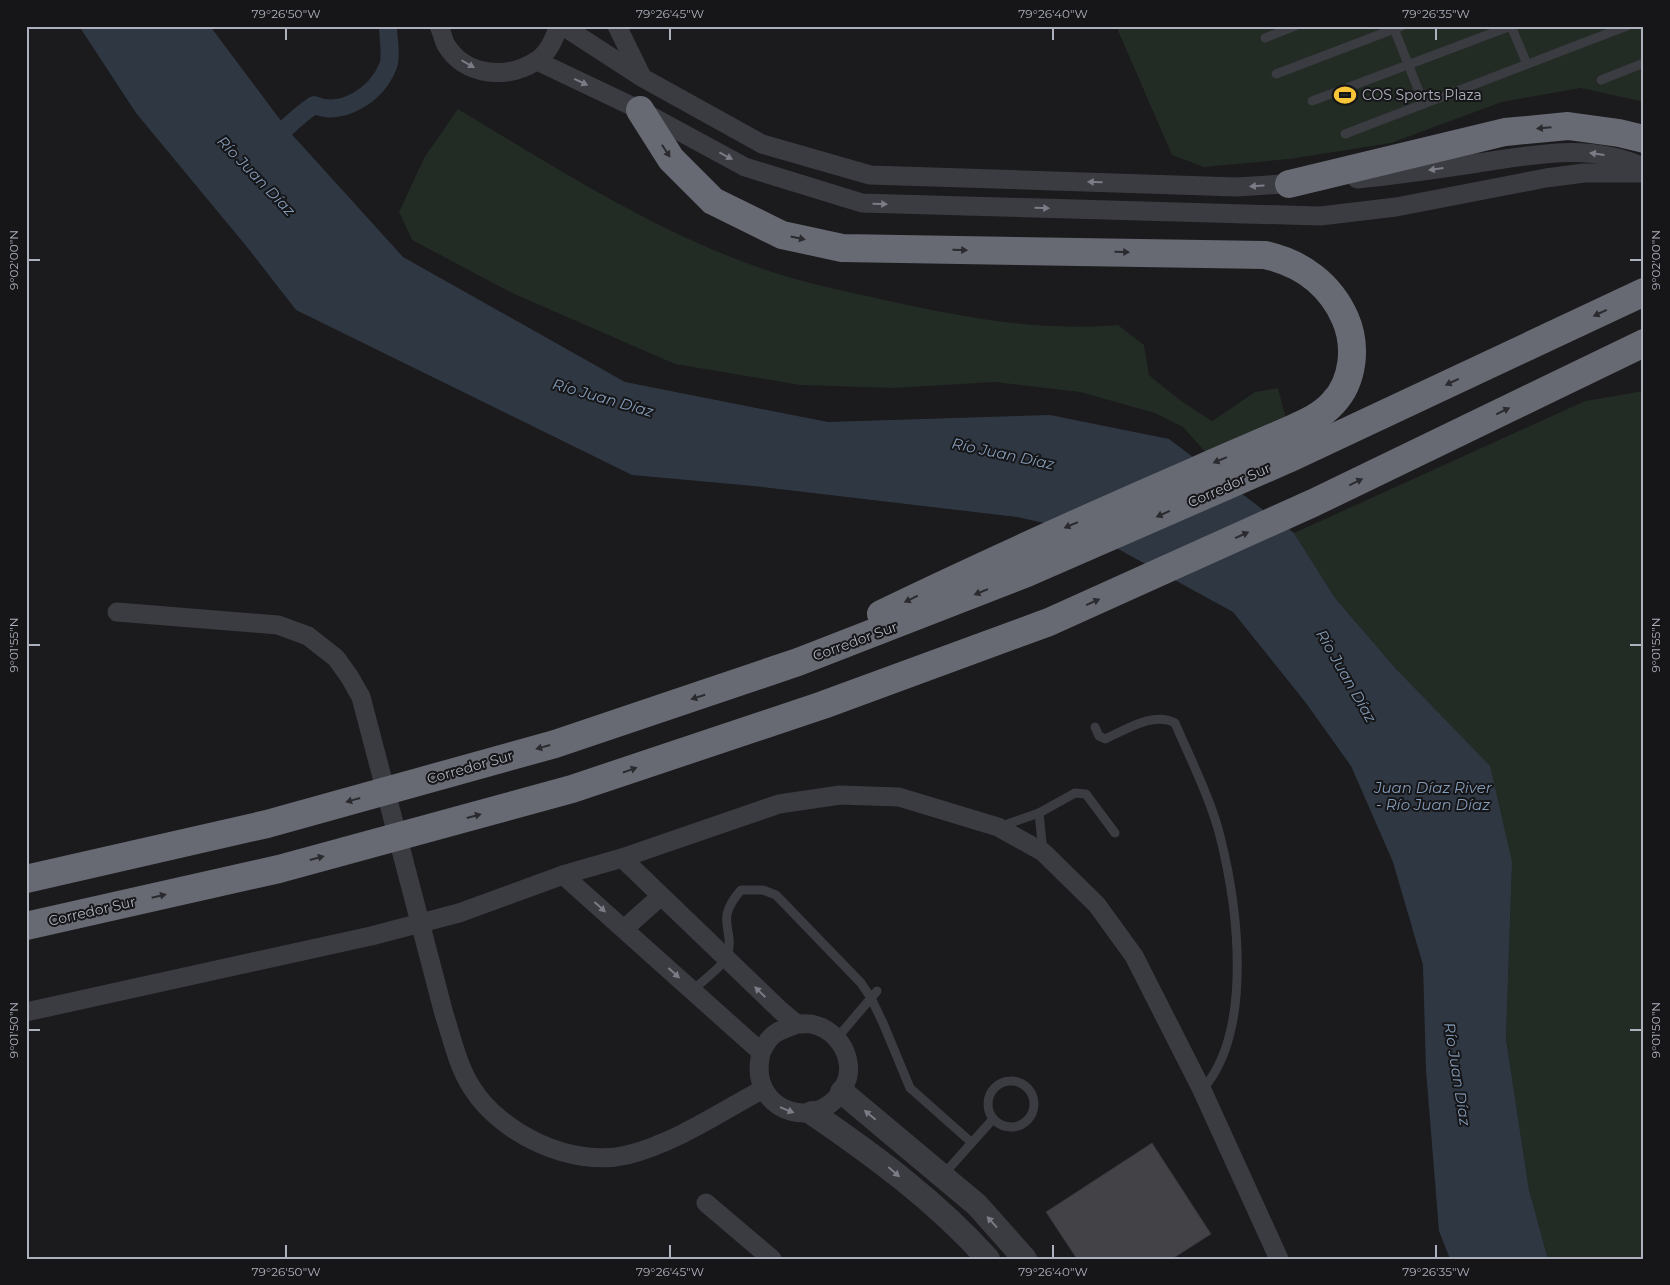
<svg xmlns="http://www.w3.org/2000/svg" width="1670" height="1285" font-family="Montserrat,sans-serif">
	<style>
		.green { fill: #222b24 }
		.water { fill: #2f3842 }
		.lines { fill: none; stroke-linecap: round; stroke-linejoin: round }
		.canal { stroke: #2f3842; stroke-width: 18 }
		.building { fill: #424247; stroke: #353439 }
		.service { stroke: #3b3c42; stroke-width: 9 }
		.minor { stroke: #3b3c42; stroke-width: 19 }
		.tertiary { stroke: #3b3c42; stroke-width: 24 }
		.motorway { stroke: #676a73; stroke-width: 28 }
		.oneway { fill: #7a7c86 }
		.oneway2 { fill: #2a2a2f }
		.ticks { fill: none; stroke: #adb1bd; stroke-width: 2 }
		.labels { text-anchor: middle; stroke-width: 4; stroke-linejoin: round; paint-order: stroke }
		.poi-label { font-size: 14px; fill: #adb1bd; stroke: #161518; text-anchor: start }
		.street-label { font-size: 14px; fill: #adb1bd; stroke: #161518 }
		.water-label { font-size: 15px; font-style: italic; fill: #839cb8; stroke: #161518 }
		.neatline { fill: none; stroke: #adb1bd; stroke-width: 2 }
		.ticks-label { font-size: 12px; text-anchor: middle; fill: #adb1bd }
	</style>
	<rect width="100%" height="100%" fill="#1b1a1d"/>
	<g class="green">
		<path d="M1116,26H1644V102L1581,88L1502,102L1391,143L1290,159L1204,167L1172,155Z"/>
		<path d="M458,109C558,169 660,235 772,272C816,286 863,295 908,305C979,320 1044,331 1118,325L1144,345L1149,375L1181,401L1212,421L1255,392L1278,388L1286,419L1207,454L1183,427L1155,413L1080,392L995,382L893,388L800,385L675,364L514,294L412,240L399,212L424,158Z"/>
		<path d="M1644,391V1259H1548L1529,1190L1506,1039L1512,862L1397,670L1335,598L1294,533L1585,401Z"/>
	</g>
	<path class="water" d="M79,26H210L287,129L403,257L625,382L828,422L1050,415L1169,439L1294,533L1335,598L1397,670L1490,766L1512,862L1506,1039L1529,1190L1548,1259H1450L1439,1231L1426,1070L1423,965L1393,862L1351,766L1306,703L1233,612L1089,533L1017,517L754,486L632,475L296,310L247,247L136,113Z"/>
	<g class="lines">
		<path class="canal" d="M269,143C284,131 297,116 314,105C343,117 377,94 388,66C392,56 388,38 388,27"/>
	</g>
	<path class="building" d="M1152,1143L1211,1234L1172,1259H1077L1046,1212Z"/>
	<g class="lines">
		<g class="service">
			<path d="M1393,26L1424,104"/>
			<path d="M1511,26L1527,64"/>
			<path d="M1265,38L1295,26"/>
			<path d="M1276,74L1402,26"/>
			<path d="M1601,80L1644,63"/>
			<path d="M1312,101L1511,26"/>
			<path d="M1345,134L1627,26"/>
			<path d="M1095,727L1099,736L1105,739C1126,730 1153,711 1175,723C1190,758 1211,800 1220,836C1238,907 1254,1032 1202,1090"/>
			<path d="M1039,813L1043,852"/>
			<path d="M999,827L1039,813L1075,793L1086,794L1115,833"/>
			<path d="M693,990C700,983 724,965 727,957C736,928 713,922 741,890H763L776,895L861,983L871,998L883,1023L910,1088L971,1142"/>
			<path d="M837,1038L877,991"/>
			<circle cx="1011" cy="1104" r="23"/>
			<path d="M943,1175L993,1119"/>
		</g>
		<g class="minor">
			<path d="M439,26C442,32 443,39 446,45C465,76 507,80 536,61C548,54 554,39 559,26"/>
			<path d="M563,26L643,78L762,144L870,175L1237,187L1299,183"/>
			<path d="M617,26L642,77"/>
			<path d="M537,61L640,110L745,167L862,203L1320,216L1396,207L1546,178L1584,173H1644"/>
			<path d="M1357,179C1397,175 1438,169 1478,163C1533,155 1590,142 1643,167"/>
			<path d="M117,612L278,625L308,636L336,658L349,676L361,697L444,1014C452,1038 458,1067 472,1088C501,1134 572,1168 627,1155C675,1143 719,1113 763,1089"/>
			<path d="M622,858L781,1011C786,1015 791,1020 796,1023C800,1025 806,1023 811,1024C821,1026 831,1032 837,1039C847,1050 852,1068 846,1082C825,1135 750,1115 760,1058C761,1050 769,1037 776,1033C782,1029 790,1027 797,1024"/>
			<path d="M563,875L761,1052"/>
			<path d="M624,929L661,896"/>
			<path d="M26,1012L371,936L459,913L563,875L622,858L779,804L840,795L899,797L998,827L1043,852L1097,905L1134,956L1202,1090L1279,1259"/>
			<path d="M706,1203L772,1259"/>
		</g>
		<g class="tertiary">
			<path d="M842,1092L977,1205L1025,1259"/>
			<path d="M812,1113C875,1156 937,1202 988,1259"/>
		</g>
		<g class="motorway">
			<path d="M640,110L671,159L713,201L782,235L842,248L1265,255C1301,263 1330,284 1345,318C1357,345 1354,381 1333,403C1319,419 1297,426 1278,435C1250,447 1222,459 1195,471C1089,517 985,564 881,614"/>
			<path d="M1289,184L1505,132L1568,126L1619,133L1644,139"/>
			<path d="M26,879L267,824L555,744L798,662L1027,573L1288,459L1644,292"/>
			<path d="M26,926L279,869L572,789L823,705L1049,622L1313,503L1644,343"/>
		</g>
	</g>
	<defs><path id="oneway-solid" d="M-6-.8H1V-3.2L6.5 0L1 3.2V.8H-6Z" transform="scale(1.25)"/></defs>
	<g class="oneway">
		<use href="#oneway-solid" transform="translate(468 64) rotate(30)"/>
		<use href="#oneway-solid" transform="translate(581 82) rotate(25)"/>
		<use href="#oneway-solid" transform="translate(1597 154) rotate(-172)"/>
		<use href="#oneway-solid" transform="translate(726 156) rotate(28)"/>
		<use href="#oneway-solid" transform="translate(1436 169) rotate(172)"/>
		<use href="#oneway-solid" transform="translate(1095 182) rotate(-178)"/>
		<use href="#oneway-solid" transform="translate(1257 186) rotate(177)"/>
		<use href="#oneway-solid" transform="translate(880 204) rotate(2)"/>
		<use href="#oneway-solid" transform="translate(1042 208) rotate(2)"/>
		<use href="#oneway-solid" transform="translate(600 907) rotate(42)"/>
		<use href="#oneway-solid" transform="translate(674 973) rotate(42)"/>
		<use href="#oneway-solid" transform="translate(760 992) rotate(-136)"/>
		<use href="#oneway-solid" transform="translate(787 1110) rotate(22)"/>
		<use href="#oneway-solid" transform="translate(870 1115) rotate(-140)"/>
		<use href="#oneway-solid" transform="translate(894 1172) rotate(41)"/>
		<use href="#oneway-solid" transform="translate(992 1222) rotate(-132)"/>
	</g>
	<g class="oneway2">
		<use href="#oneway-solid" transform="translate(1544 128) rotate(175)"/>
		<use href="#oneway-solid" transform="translate(666 151) rotate(57)"/>
		<use href="#oneway-solid" transform="translate(798 238) rotate(12)"/>
		<use href="#oneway-solid" transform="translate(960 250) rotate(1)"/>
		<use href="#oneway-solid" transform="translate(1122 252) rotate(1)"/>
		<use href="#oneway-solid" transform="translate(1600 313) rotate(155)"/>
		<use href="#oneway-solid" transform="translate(1452 382) rotate(155)"/>
		<use href="#oneway-solid" transform="translate(1503 411) rotate(-26)"/>
		<use href="#oneway-solid" transform="translate(1220 460) rotate(157)"/>
		<use href="#oneway-solid" transform="translate(1356 482) rotate(-26)"/>
		<use href="#oneway-solid" transform="translate(1163 514) rotate(156)"/>
		<use href="#oneway-solid" transform="translate(1071 525) rotate(157)"/>
		<use href="#oneway-solid" transform="translate(1242 535) rotate(-24)"/>
		<use href="#oneway-solid" transform="translate(981 592) rotate(158)"/>
		<use href="#oneway-solid" transform="translate(911 599) rotate(154)"/>
		<use href="#oneway-solid" transform="translate(1093 602) rotate(-24)"/>
		<use href="#oneway-solid" transform="translate(698 697) rotate(162)"/>
		<use href="#oneway-solid" transform="translate(543 747) rotate(164)"/>
		<use href="#oneway-solid" transform="translate(630 770) rotate(-19)"/>
		<use href="#oneway-solid" transform="translate(353 800) rotate(164)"/>
		<use href="#oneway-solid" transform="translate(474 816) rotate(-15)"/>
		<use href="#oneway-solid" transform="translate(317 858) rotate(-15)"/>
		<use href="#oneway-solid" transform="translate(159 896) rotate(-13)"/>
	</g>
	<path class="ticks" d="M286,28V40M670,28V40M1053,28V40M1436,28V40M28,260H40M1630,260H1642M28,645H40M1630,645H1642M28,1030H40M1630,1030H1642M286,1245V1258M670,1245V1258M1053,1245V1258M1436,1245V1258"/>
	<defs>
		<g id="stadium-bare" transform="scale(1.725)"><path d="M0-5a6.5 5 0 1 0 0 10a6.5 5 0 1 0 0-10ZM-3.5-1.8h7v3.6h-7Z" fill="#f8c438" stroke="#161518" stroke-width="2.5" paint-order="stroke"/></g>
	</defs>
	<g fill-rule="evenodd">
		<use href="#stadium-bare" x="1345" y="95"/>
	</g>
	<g class="labels">
		<g class="poi-label">
			<text x="1362" y="100">COS Sports Plaza</text>
		</g>
		<g class="street-label">
			<text transform="translate(1229 485) rotate(-24)" y="5">Corredor Sur</text>
			<text transform="translate(855 641) rotate(-20)" y="5">Corredor Sur</text>
			<text transform="translate(470 767) rotate(-16)" y="5">Corredor Sur</text>
			<text transform="translate(92 911) rotate(-13)" y="5">Corredor Sur</text>
		</g>
		<g class="water-label">
			<text transform="translate(256 176) rotate(46)" y="5">Río Juan Díaz</text>
			<text transform="translate(603 398) rotate(16)" y="5">Río Juan Díaz</text>
			<text transform="translate(1003 454) rotate(12)" y="5">Río Juan Díaz</text>
			<text transform="translate(1346 676) rotate(60)" y="5">Río Juan Díaz</text>
			<text x="1433" y="793">Juan Díaz River<tspan x="1433" dy="17">- Río Juan Díaz</tspan></text>
			<text transform="translate(1457 1074) rotate(81)" y="5">Río Juan Díaz</text>
		</g>
	</g>
	<rect width="1670" height="1285" fill="none" stroke="#161518" stroke-width="55"/>
	<rect x="28" y="28" width="1614" height="1230" class="neatline"/>
	<g class="ticks-label">
		<text x="286" y="18">79°26'50"W</text>
		<text x="670" y="18">79°26'45"W</text>
		<text x="1053" y="18">79°26'40"W</text>
		<text x="1436" y="18">79°26'35"W</text>
		<text transform="translate(14 260) rotate(-90)" y="4">9°02'00"N</text>
		<text transform="translate(1656 260) rotate(-90)" y="4">9°02'00"N</text>
		<text transform="translate(14 645) rotate(-90)" y="4">9°01'55"N</text>
		<text transform="translate(1656 645) rotate(-90)" y="4">9°01'55"N</text>
		<text transform="translate(14 1030) rotate(-90)" y="4">9°01'50"N</text>
		<text transform="translate(1656 1030) rotate(-90)" y="4">9°01'50"N</text>
		<text x="286" y="1276">79°26'50"W</text>
		<text x="670" y="1276">79°26'45"W</text>
		<text x="1053" y="1276">79°26'40"W</text>
		<text x="1436" y="1276">79°26'35"W</text>
	</g>
</svg>
